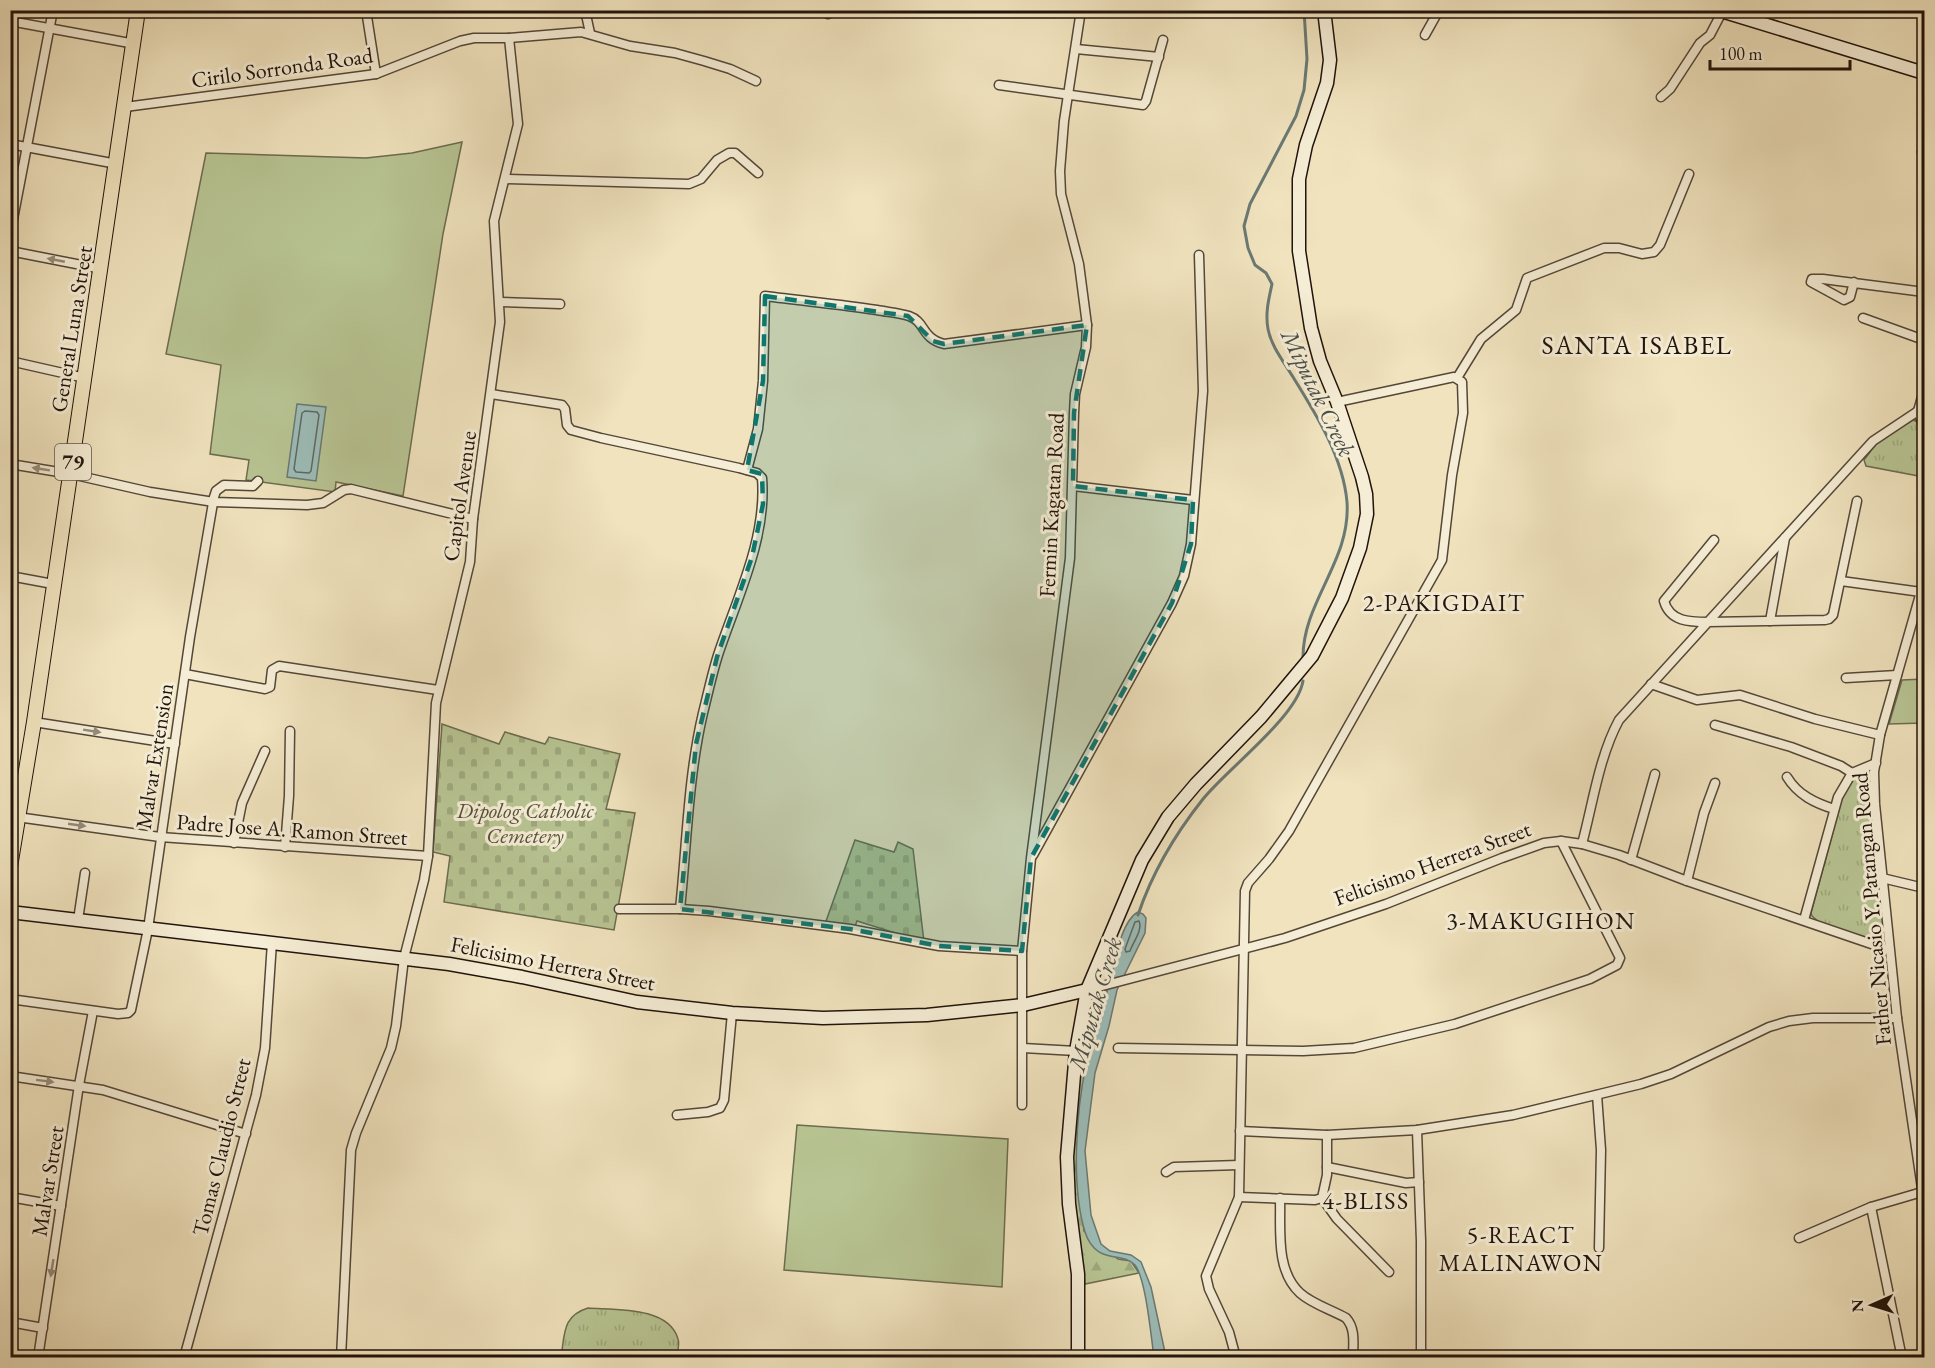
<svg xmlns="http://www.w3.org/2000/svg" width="1935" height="1368" font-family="'EB Garamond',serif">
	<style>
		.grass { fill: url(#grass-tufts); stroke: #6c6c4f; stroke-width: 1.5 }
		.forest { fill: url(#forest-firs); stroke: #6c6c4f; stroke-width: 1.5 }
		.cemetery { fill: url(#cemetery-stones); stroke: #6c6c4f; stroke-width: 1.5 }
		.garden { fill: #b8c493; stroke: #6c6c4f; stroke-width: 1.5 }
		.water { fill: #9cbdb9; stroke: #6a7973; stroke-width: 1.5 }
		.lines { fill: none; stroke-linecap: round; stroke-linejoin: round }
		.shore { stroke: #5e6862; stroke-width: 1.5 }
		.stream { stroke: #6a7973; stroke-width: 3 }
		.street-casing { stroke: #544738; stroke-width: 11 }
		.secondary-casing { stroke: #20130b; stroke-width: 15 }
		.primary-casing { stroke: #20130b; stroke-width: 16 }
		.street { stroke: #f5edd5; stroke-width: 8 }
		.secondary { stroke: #f5edd5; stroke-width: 12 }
		.primary { stroke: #f0e3be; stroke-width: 14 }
		.oneway { fill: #958b7a }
		.marked { fill: #0f766e; fill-opacity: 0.2; stroke: #0f766e; stroke-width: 4.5; stroke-dasharray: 12 8; stroke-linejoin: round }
		.labels { text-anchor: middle; stroke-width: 6; stroke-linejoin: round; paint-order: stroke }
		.shield { fill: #f5edd5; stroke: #605448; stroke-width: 1.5 }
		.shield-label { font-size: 21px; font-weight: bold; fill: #20130b }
		.street-label { font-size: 22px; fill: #20130b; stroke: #f5edd5 }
		.park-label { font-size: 22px; font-style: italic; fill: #55513b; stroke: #f5edd5 }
		.water-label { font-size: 24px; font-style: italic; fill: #4b4e48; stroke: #f5edd5 }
		.neighbourhood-label { font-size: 24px; letter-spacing: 1.5px; fill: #20130b; stroke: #f5edd5 }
		.quarter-label { font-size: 26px; letter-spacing: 1.5px; fill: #20130b; stroke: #f5edd5 }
	</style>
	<defs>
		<pattern id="grass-tufts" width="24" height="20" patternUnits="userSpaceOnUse" patternTransform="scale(1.5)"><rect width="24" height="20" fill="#b8c493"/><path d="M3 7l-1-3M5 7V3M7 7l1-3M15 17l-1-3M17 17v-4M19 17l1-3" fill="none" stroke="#9ea87d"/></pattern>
		<pattern id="forest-firs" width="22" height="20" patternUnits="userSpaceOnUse" patternTransform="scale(1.5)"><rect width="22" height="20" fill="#b8c493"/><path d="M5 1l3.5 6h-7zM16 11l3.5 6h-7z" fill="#9ea87d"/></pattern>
		<pattern id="cemetery-stones" width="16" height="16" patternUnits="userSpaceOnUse" patternTransform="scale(1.5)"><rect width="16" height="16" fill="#b8c493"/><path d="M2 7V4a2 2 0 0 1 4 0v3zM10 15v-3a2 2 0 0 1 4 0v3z" fill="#9ea87d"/></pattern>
	</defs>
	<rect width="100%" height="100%" fill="#f0e3be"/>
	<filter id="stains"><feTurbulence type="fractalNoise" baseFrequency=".00333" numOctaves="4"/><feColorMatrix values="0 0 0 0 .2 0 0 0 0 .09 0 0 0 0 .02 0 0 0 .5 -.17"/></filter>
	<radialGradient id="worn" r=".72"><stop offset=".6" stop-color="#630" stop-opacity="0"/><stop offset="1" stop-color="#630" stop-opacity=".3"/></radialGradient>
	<g class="grass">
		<path d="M1913,420L1918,422L1924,442V477L1866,466L1864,460L1879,440Z"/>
		<path d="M1859,774L1869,780L1884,928L1881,936L1874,940L1820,923L1812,916L1811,913L1844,791L1853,778Z"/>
		<path d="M588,1308C614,1310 669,1306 678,1339C680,1344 677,1352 677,1357H561C565,1334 562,1316 588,1308Z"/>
	</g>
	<path class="forest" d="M1108,989L1086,1065L1081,1101L1076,1169L1084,1231L1118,1259L1131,1261L1139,1273L1085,1284L1070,1170L1079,1074L1088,1011C1091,1000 1096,992 1108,989Z"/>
	<g class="cemetery">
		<path d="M442,724L499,744L505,732L545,744L549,737L620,754L606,809L635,813L614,930L444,902L450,856L433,852Z"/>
		<path d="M855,840L894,852L898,842L913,849L924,942L857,921L854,929L825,924Z"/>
	</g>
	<g class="garden">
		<path d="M462,142L443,234L403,496L336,482L335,492L246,480L249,460L210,454L221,365L166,354L206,153L366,158L412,153Z"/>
		<path d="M1924,679V723L1889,724L1902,680Z"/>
		<path d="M797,1125L1008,1139L1002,1287L784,1270Z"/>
	</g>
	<g class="water">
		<path d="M297,404L326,407L316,481L287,477Z"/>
		<path d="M1138,912L1143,914L1146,918L1145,933L1117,990L1109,1026L1095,1073L1085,1151L1091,1215L1101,1244L1110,1251L1131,1255L1141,1262L1151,1287L1166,1357H1154C1151,1337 1146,1279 1135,1265C1123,1251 1096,1266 1085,1232C1071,1187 1076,1112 1086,1065C1092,1036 1103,1007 1111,978C1115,961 1121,921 1138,912Z"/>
	</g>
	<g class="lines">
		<g class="shore">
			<path d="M305,411L317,412L319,415L311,471L309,473L296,472L294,469L302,413Z"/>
			<path d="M1139,921C1143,930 1133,942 1130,951L1126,952L1125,949L1135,922Z"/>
		</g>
		<g class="stream">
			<path d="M1303,657C1303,601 1351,561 1347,502C1343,457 1316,414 1293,377C1284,362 1271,346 1268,329C1265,313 1269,298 1272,284L1266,273L1255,265L1248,248L1244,226L1250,204L1296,116L1304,90L1307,59L1304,10"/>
			<path d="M1138,915C1152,873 1176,833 1203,799C1228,768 1297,717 1303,681"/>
		</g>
		<g class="street-casing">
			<g id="street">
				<path d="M366,10L376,74"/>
				<path d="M585,10L590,33"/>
				<path d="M828,14L830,10"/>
				<path d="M10,21L135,44"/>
				<path d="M1425,35L1439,10"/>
				<path d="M1076,49L1159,57"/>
				<path d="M999,85L1143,105L1146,101L1163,40"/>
				<path d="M1661,97L1670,89L1700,43L1710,35L1722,12"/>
				<path d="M125,107L376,74L460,41L474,38H509L581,32L630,46L675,53L704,61L730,69L756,81"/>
				<path d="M10,144L117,164"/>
				<path d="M1922,152L1924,148"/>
				<path d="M505,179L689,184L701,179L717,160L729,153H735L758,173"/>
				<path d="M10,235L53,10"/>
				<path d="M10,251L102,269"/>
				<path d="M1854,282L1850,297L1844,300L1811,282L1812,279H1823L1924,292"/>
				<path d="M500,302L560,304"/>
				<path d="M1863,318L1924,340"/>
				<path d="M10,361L85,378"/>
				<path d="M1457,378L1481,339L1516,310L1527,278L1604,248H1619L1642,254L1654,252L1660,245L1689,174"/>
				<path d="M1924,390L1918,411L1924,429"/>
				<path d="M491,394L562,405L565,409L567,425L571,430L601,438L739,468L757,473L762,478C767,538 737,598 718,655C712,674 708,693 703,713C688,777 687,843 680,909"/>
				<path d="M10,464L71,474L150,492L214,502L307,505L323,503L344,490L351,489L473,519"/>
				<path d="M747,470L758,429L763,381L765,296C802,301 840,304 877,310C887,312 899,313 909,316C926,322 921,338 944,344L1087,325"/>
				<path d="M1073,486L1193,500"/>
				<path d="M1714,540L1664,601C1670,622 1690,622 1708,622L1873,441L1918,411"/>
				<path d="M10,576L53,584"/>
				<path d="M1841,581L1921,592"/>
				<path d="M1924,581L1880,735L1874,772L1875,804L1897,1018L1924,1202"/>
				<path d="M1770,621L1785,538"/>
				<path d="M185,674L265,689L270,687L272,670L279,666L438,690"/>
				<path d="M1846,678L1897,675"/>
				<path d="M1651,684L1697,700L1740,695L1815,719L1880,735"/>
				<path d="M34,722L175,744"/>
				<path d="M1715,725L1791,747L1841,766L1852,773"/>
				<path d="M1787,777C1798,795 1815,803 1834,809"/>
				<path d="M10,816L160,837L428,856"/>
				<path d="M234,843L242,803L265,751"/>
				<path d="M1582,844C1593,803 1599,757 1619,720L1708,622L1825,620L1829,619L1833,615L1857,501"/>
				<path d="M285,847L289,796L290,731"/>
				<path d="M1033,855L1172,603L1184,576L1191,544L1203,391L1199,255"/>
				<path d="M1631,860L1655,774"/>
				<path d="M1882,878L1924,888"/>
				<path d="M1687,881L1704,813L1715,783"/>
				<path d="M619,909H680L709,911L850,929L939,946L1022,951"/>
				<path d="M78,920L85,873"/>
				<path d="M1804,920L1838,797L1852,773L1876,763"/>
				<path d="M1087,990L1285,938L1386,904L1502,858L1544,843L1561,841L1582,844L1619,855L1687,881L1889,950"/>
				<path d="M10,999L118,1014L128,1013L131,1010L148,929L190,637L214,497L216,491L224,485L253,486L258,481"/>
				<path d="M1023,1048L1076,1051"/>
				<path d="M1118,1048L1303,1051L1354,1048L1455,1024L1590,979L1617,965L1620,958L1561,841"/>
				<path d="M10,1076L103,1090L246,1134"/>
				<path d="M1597,1095L1601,1150L1599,1248"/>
				<path d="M1022,1105V951L1031,858L1070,558L1074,413L1075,394L1086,347L1087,325L1079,264L1061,194L1060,171L1064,121L1081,10"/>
				<path d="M677,1115L708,1112L720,1108L724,1100L732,1013"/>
				<path d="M1417,1130L1421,1241V1358"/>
				<path d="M1240,1131L1327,1135L1417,1130L1513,1115L1641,1084L1671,1074L1769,1027L1789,1021L1813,1018H1897"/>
				<path d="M1327,1167L1406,1183L1419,1182"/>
				<path d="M1166,1172L1174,1167L1239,1165"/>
				<path d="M10,1197L61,1206"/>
				<path d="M1239,1197L1315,1200L1322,1198L1327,1175V1135"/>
				<path d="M1280,1198C1281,1229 1275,1270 1300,1293C1312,1304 1332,1310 1346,1318C1356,1329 1353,1344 1353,1358"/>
				<path d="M1322,1198L1337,1219L1389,1272"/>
				<path d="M1799,1238L1871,1207"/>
				<path d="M10,1322L43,1328"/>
				<path d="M38,1358L79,1085L93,1011"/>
				<path d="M184,1358L256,1095L265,1048L272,942"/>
				<path d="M341,1358L351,1150L356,1133L391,1048L396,1026L404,958L424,880L428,856L436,703L470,562L473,519L500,322L494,221L518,124L509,38"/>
				<path d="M1236,1358L1229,1332L1209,1289L1206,1276L1239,1197L1245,891L1248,883L1269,859L1289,831L1442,560L1452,475L1463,413L1462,382L1454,377L1337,402"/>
				<path d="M1902,1358L1871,1207L1922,1192"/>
			</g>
		</g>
		<g class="secondary-casing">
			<g id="secondary">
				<path d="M1718,10L1924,73"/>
				<path d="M10,912L449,964L522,977L637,1002L732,1013L823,1018L927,1015L1023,1005L1087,990"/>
				<path d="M1078,1358V1274L1069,1204L1067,1157L1076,1051L1087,990L1142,860L1168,817L1196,784L1261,717L1312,656L1342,598L1360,548L1367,514L1366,494L1362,477L1337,402L1320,361L1311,328L1299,251V179L1306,145L1327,83L1330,60L1324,10"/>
			</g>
		</g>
		<g class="primary-casing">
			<path id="primary" d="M10,867L34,722L138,10"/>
		</g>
		<use href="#street" class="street"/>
		<use href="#secondary" class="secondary"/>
		<use href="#primary" class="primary"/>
	</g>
	<defs><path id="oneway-solid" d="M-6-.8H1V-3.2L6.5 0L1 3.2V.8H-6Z" transform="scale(1.5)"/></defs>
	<g class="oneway">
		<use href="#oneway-solid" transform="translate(56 260) rotate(-169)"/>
		<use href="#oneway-solid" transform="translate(41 469) rotate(-171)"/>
		<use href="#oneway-solid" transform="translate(92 731) rotate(9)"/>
		<use href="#oneway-solid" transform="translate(77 825) rotate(8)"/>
		<use href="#oneway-solid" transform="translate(45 1081) rotate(7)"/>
		<use href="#oneway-solid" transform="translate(52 1268) rotate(99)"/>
	</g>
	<path class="marked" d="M765,296L908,316L933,341L944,344L1087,325L1074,413L1073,486L1193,500L1191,544L1172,603L1031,858L1022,951L939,946L850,929L680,909L696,744L717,657L752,557L763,504L762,474L747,470L763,381Z"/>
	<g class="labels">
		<rect class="shield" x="55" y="444" width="36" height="36" rx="4.5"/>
		<g class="shield-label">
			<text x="73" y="469">79</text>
		</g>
		<g class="street-label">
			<text transform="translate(282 67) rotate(-8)" y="8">Cirilo Sorronda Road</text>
			<text transform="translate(71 329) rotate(-81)" y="8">General Luna Street</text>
			<text transform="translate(459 496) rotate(-82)" y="8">Capitol Avenue</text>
			<text transform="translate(1051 505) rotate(-87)" y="8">Fermin Kagatan Road</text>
			<text transform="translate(154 756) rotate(-81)" y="8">Malvar Extension</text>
			<text transform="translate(292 829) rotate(4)" y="8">Padre Jose A. Ramon Street</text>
			<text transform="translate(1432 863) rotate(-20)" y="8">Felicisimo Herrera Street</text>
			<text transform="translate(1871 909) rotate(-95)" y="8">Father Nicasio Y. Patangan Road</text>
			<text transform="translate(553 963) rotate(11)" y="8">Felicisimo Herrera Street</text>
			<text transform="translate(221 1147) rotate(-76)" y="8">Tomas Claudio Street</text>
			<text transform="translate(47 1181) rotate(-81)" y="8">Malvar Street</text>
		</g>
		<g class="park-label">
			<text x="525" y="818">Dipolog Catholic<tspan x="525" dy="25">Cemetery</tspan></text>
		</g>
		<g class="water-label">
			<text transform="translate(1318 393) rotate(64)" y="8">Miputak Creek</text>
			<text transform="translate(1095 1004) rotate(-74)" y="8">Miputak Creek</text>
		</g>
		<g class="neighbourhood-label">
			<text x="1444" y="611">2-PAKIGDAIT</text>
			<text x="1541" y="929">3-MAKUGIHON</text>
			<text x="1366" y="1209">4-BLISS</text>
			<text x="1521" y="1243">5-REACT<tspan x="1521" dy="28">MALINAWON</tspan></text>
		</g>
		<g class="quarter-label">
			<text x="1637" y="354">SANTA ISABEL</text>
		</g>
	</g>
	<rect width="1935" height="1368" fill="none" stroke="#f0e3be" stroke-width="36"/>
	<rect x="12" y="12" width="1911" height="1344" fill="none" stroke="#20130b" stroke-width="3"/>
	<rect x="18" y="18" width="1899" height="1332" fill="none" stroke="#20130b" stroke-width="1.5"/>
	<g transform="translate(1872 1305) rotate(267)" stroke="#f5edd5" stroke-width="4.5" paint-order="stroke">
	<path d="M0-4.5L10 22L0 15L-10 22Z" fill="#20130b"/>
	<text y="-9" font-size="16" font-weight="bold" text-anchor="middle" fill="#20130b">N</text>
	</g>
	<path d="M1710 60v9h140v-9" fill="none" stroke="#20130b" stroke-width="3"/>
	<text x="1719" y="60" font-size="18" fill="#20130b" stroke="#f5edd5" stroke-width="4.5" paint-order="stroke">100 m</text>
	<rect width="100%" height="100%" filter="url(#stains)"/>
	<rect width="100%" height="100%" fill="url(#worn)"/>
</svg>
